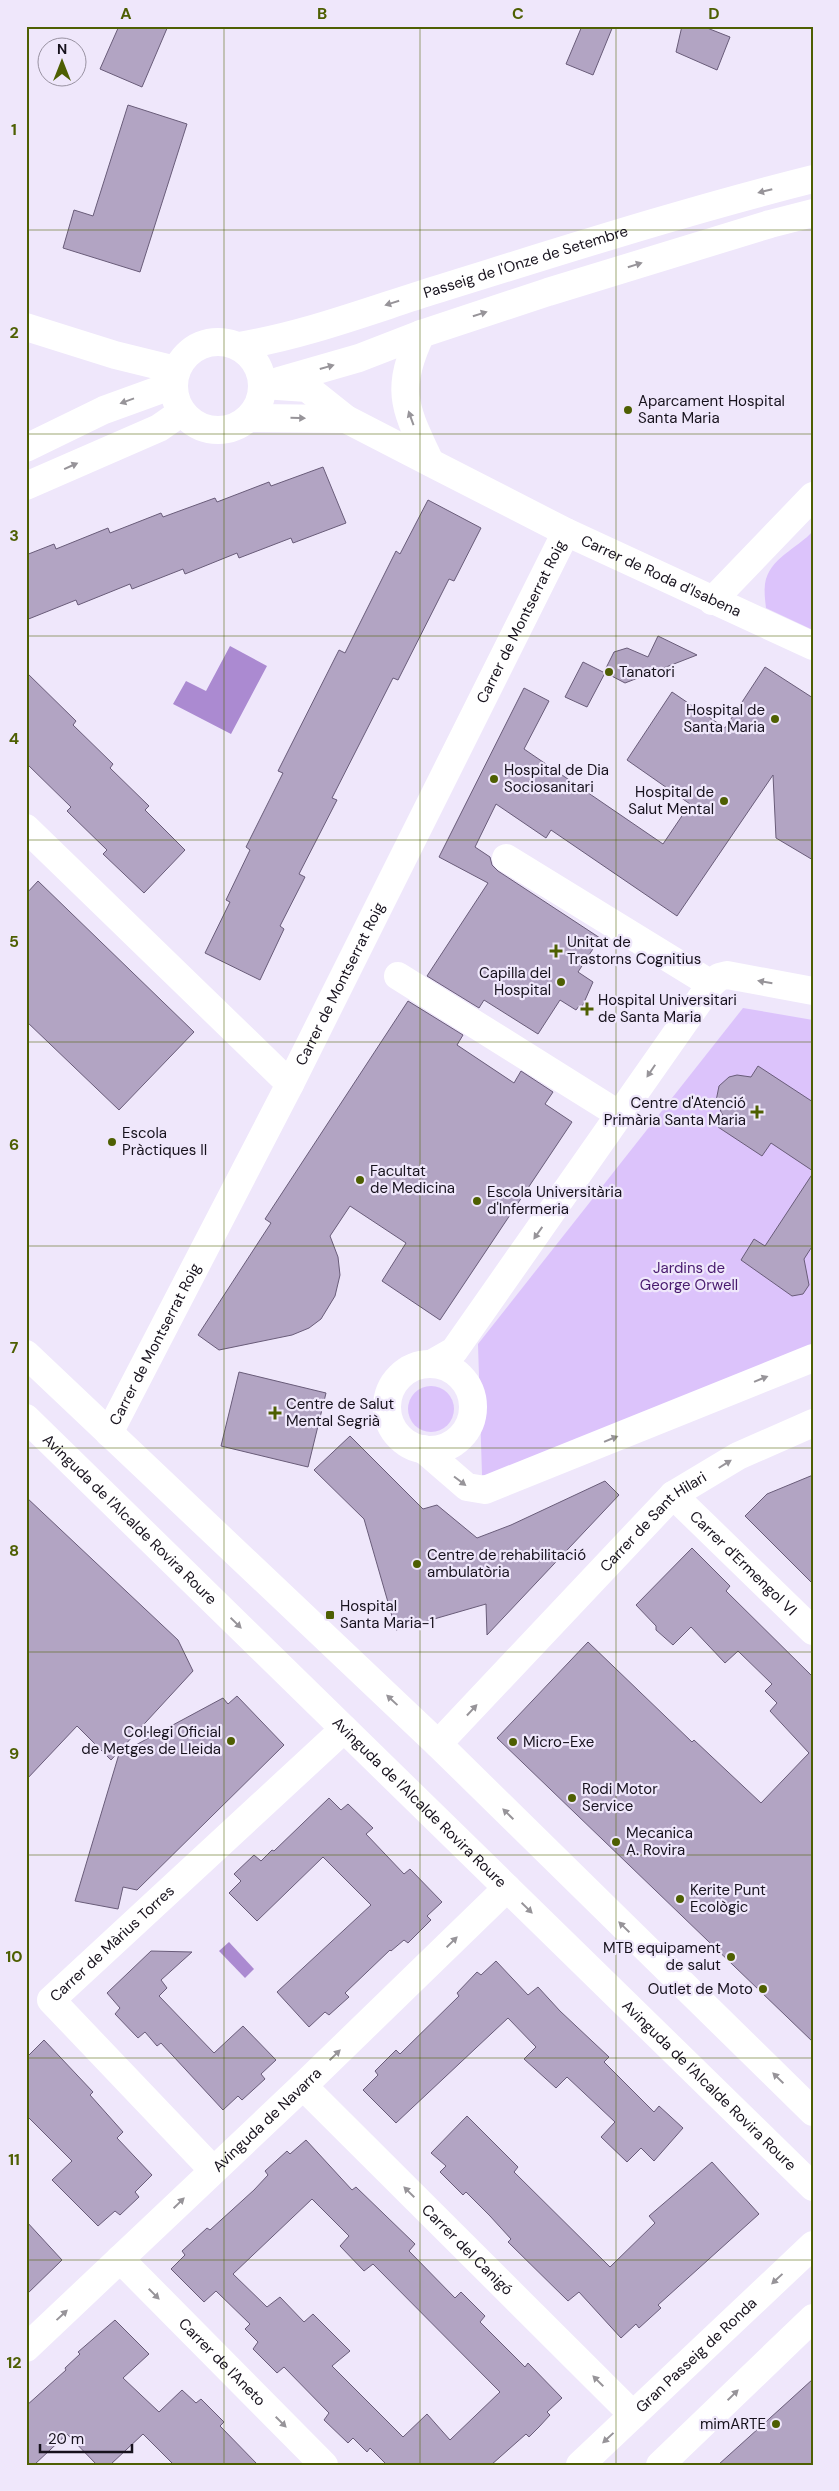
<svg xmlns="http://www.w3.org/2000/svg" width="839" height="2491" font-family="'DM Sans',sans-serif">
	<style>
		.green { fill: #dcc3fb }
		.water { fill: #ab8ad1 }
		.building { fill: #b2a4c3; stroke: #695c79; fill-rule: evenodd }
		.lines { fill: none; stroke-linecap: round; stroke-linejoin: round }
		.minor { stroke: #fff; stroke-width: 28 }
		.major { stroke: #fff; stroke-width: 28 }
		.oneway { fill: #979499 }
		.grid { fill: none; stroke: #4e5f02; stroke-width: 1; stroke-opacity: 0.55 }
		.poi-dot { fill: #4e5f02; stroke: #efe7fb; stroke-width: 2 }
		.labels { text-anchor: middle; stroke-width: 4.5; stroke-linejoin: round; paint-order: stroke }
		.street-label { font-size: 15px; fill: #17121d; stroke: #efe7fb }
		.poi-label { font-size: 15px; fill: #17121d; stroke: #efe7fb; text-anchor: start }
		.park-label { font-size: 15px; fill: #481a6e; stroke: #efe7fb }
		.neatline { fill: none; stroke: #4e5f02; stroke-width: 2 }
		.grid-label { font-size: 16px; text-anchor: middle; font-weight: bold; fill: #4e5f02 }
	</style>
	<rect width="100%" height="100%" fill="#efe7fb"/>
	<g class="green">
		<path d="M813,531V630L766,608C765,600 764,591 765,584C769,558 797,549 813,531Z"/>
		<path d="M743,1008L813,1020V1358L543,1475H482L478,1344Z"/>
		<circle cx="431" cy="1409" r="23"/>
	</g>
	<g class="water">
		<path d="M230,646L267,666L231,734L173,704L186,681L206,691Z"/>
		<path d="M229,1942L254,1969L245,1978L219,1951Z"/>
	</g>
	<g class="building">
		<path d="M119,26H168L142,87L100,69Z"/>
		<path d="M582,26H613L593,75L566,64Z"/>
		<path d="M682,26H702L730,37L717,70L676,52Z"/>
		<path d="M128,105L187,124L140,272L63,248L74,210L93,216Z"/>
		<path d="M323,467L346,523L293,543L291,538L239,558L237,553L185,574L183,569L132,589L130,584L78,605L76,600L26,620V555L54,544L56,549L108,528L110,533L161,513L163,517L215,498L217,502L269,482L271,486Z"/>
		<path d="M428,500L481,528L454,581L449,579L398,680L393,678L332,798L337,800L299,874L305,877L280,926L284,929L260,980L205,953L230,902L226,900L250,850L246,847L283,773L278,771L339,650L345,653L396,551L400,554Z"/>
		<path d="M658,636L697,655L625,683L604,672L614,652L627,648L648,657Z"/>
		<path d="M583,662L605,673L587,707L565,697Z"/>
		<path d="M765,667L813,698V860L776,838L773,775L677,916L551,830L546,838L496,804L475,847L490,857L492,865L498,871L600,938L578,972L593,982L582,1007L579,1006L576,1010L560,1000L538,1034L484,1000L479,1008L427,976L488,883L439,857L524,688L549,701L524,749L663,844L690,804L627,760L672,692L725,728Z"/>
		<path d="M26,672L76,721L73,725L113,764L110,768L149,806L145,810L185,850L144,893L103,854L107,850L67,811L71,807L26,763Z"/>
		<path d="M38,881L194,1032L119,1110L26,1021V894Z"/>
		<path d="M408,1001L463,1035L457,1045L514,1083L521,1071L553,1092L545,1104L572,1122L440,1320L382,1281L406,1243L350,1206L330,1236L338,1257L340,1275L335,1296L321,1319L309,1328L292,1335L219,1350L198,1335L271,1223L265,1219Z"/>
		<path d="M758,1066L813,1102V1171L771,1143L762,1156L718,1127L724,1118L716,1101L719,1086L729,1077L737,1075L751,1077Z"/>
		<path d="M813,1173V1245L804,1259L809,1285L803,1294L792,1296L741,1260L754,1239L765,1246Z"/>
		<path d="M239,1372L326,1393L308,1467L221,1446Z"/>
		<path d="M350,1436L423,1509L437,1505L477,1538L511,1525L605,1481L619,1495L487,1635L486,1604L396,1630L364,1519L314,1470Z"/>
		<path d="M813,1475V1584L745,1516L767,1494Z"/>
		<path d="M26,1497L178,1640L193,1671L111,1760L77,1726L26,1780Z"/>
		<path d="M692,1548L730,1586L726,1591L813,1677V2042L497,1738L588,1642L692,1742L694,1740L761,1803L809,1753L770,1711L777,1703L765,1691L772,1684L738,1651L725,1663L691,1627L673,1645L656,1630V1626L636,1605Z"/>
		<path d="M237,1696L284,1745L137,1890L123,1887L118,1909L75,1901L119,1754L223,1698L228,1704Z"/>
		<path d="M329,1798L341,1810L348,1804L373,1828L366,1834L404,1874L410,1869L442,1902L427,1916L431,1920L408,1943L404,1940L391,1951L390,1950L345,1993L349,1997L329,2015L325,2012L309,2027L277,1992L371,1905L323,1857L257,1921L229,1893L241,1881L234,1874L254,1855L261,1861L272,1850L274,1851Z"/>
		<path d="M151,1951L192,1952L161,1980L167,1988L159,1996L214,2053L243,2026L276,2060L261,2074L265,2079L242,2100L238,2096L223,2110L161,2043L157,2046L145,2032L138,2038L115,2014L120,2008L107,1993Z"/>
		<path d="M496,1961L528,1995L538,1987L560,2011L609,2057L604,2062L654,2112L659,2106L683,2128L654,2161L641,2148L627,2162L601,2137L615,2122L567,2077L556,2088L524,2059L536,2047L508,2018L396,2123L363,2090L378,2075L375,2071L396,2050L400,2054L459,1996L457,1993L477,1972L481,1975Z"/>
		<path d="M44,2040L93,2092L90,2095L123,2132L117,2138L152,2175L135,2192L139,2197L120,2215L115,2211L98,2226L52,2180L72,2161L26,2115V2058Z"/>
		<path d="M467,2116L518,2167L514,2172L610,2267L655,2223L649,2216L712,2162L759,2214L658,2305L661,2308L639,2328L636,2324L621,2338L579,2292L568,2301L508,2242L511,2239L490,2216L466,2192L463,2195L440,2172L446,2166L431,2153Z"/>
		<path d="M306,2140L352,2190L356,2187L415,2244L409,2251L455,2298L461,2292L485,2316L480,2322L525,2367L528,2363L562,2398L547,2412L550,2415L539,2427L529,2437L526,2434L491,2465H387L370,2448L367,2452L353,2438L348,2443L324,2420L329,2413L284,2367L277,2373L253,2349L258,2342L245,2329L250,2324L216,2291L204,2302L171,2269L185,2255L182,2251L207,2228L210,2230L254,2190L268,2175L265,2171L287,2151L290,2154ZM312,2199L349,2236L340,2246L364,2271L373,2264L500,2392L450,2440L427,2414L403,2437L332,2366L350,2351L313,2314L304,2322L280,2297L267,2307L233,2274Z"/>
		<path d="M26,2221L62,2260L26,2295Z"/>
		<path d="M115,2320L149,2354L123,2378L159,2412L182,2390L196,2403L201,2399L224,2422L220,2426L258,2465H174L143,2434L110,2465H97L67,2434L34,2465H26V2406L66,2370L65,2368L80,2354L78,2352Z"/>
		<path d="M813,2379V2465H718L780,2409Z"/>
	</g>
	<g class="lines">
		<g class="minor">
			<path d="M26,327L115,355L176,370"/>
			<path d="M421,334C394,391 405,408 430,462"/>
			<circle cx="218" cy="386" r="44"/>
			<path id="s1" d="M239,346C306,335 371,310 435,290C561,251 685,211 813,179"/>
			<path d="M279,381L359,358L421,334L548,292L770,224L813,213"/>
			<path id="s2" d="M263,385L307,388L346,419L439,467L566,532L813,646"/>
			<path d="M249,418L346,419"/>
			<path d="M26,448L104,410L173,385"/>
			<path d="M26,486L159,428L182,412"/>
			<path d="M712,601L813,496"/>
			<path d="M26,828L290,1084"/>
			<path d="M506,858L711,984"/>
			<path d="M398,976L620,1115"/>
			<path d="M433,1363L454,1351L711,984L719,977L727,975L813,991"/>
			<circle cx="430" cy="1407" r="43"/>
			<path id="s3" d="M109,1433L290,1084L566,532"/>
			<path d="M423,1449L467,1487L485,1490L813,1358"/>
			<path id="s4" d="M673,1495L813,1631"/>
			<path id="s5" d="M438,1744L673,1495L738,1456L813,1423"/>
			<path id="s6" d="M303,2086L633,2415"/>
			<path id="s7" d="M213,2170L51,2000L344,1729"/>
			<path id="s8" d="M120,2259L324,2465"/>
			<path id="s9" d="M26,2348L303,2086L507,1888"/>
		</g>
		<g class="major">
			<path d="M26,1354L438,1744L813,2112"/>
			<path id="s10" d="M26,1418L813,2187"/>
			<path id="s11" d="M580,2465L813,2245"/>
			<path d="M660,2465L813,2318"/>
		</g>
	</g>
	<defs><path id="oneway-solid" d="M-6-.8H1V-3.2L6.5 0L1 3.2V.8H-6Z" transform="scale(1.25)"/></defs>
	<g class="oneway">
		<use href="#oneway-solid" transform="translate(765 191) rotate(166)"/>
		<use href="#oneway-solid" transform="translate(635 265) rotate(-17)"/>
		<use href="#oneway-solid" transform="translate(392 303) rotate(163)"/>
		<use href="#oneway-solid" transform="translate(480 314) rotate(-18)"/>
		<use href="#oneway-solid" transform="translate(327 367) rotate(-16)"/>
		<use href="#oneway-solid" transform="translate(127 401) rotate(160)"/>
		<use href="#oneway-solid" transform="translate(298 418) rotate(1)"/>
		<use href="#oneway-solid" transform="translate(411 418) rotate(-110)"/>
		<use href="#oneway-solid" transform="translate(71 466) rotate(-24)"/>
		<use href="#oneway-solid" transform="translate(765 982) rotate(-170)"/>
		<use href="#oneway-solid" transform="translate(651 1071) rotate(124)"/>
		<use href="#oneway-solid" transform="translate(538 1233) rotate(125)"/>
		<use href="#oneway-solid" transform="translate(761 1379) rotate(-22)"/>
		<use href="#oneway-solid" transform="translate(611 1439) rotate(-22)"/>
		<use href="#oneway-solid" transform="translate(725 1464) rotate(-32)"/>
		<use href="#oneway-solid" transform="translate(460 1481) rotate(37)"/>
		<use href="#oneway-solid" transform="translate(236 1623) rotate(44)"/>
		<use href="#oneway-solid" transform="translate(392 1700) rotate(-137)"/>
		<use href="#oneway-solid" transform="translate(472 1710) rotate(-47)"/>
		<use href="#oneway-solid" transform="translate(508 1814) rotate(-136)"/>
		<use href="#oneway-solid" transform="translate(527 1908) rotate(44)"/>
		<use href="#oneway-solid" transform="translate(624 1927) rotate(-136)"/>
		<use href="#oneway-solid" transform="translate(452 1942) rotate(-44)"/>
		<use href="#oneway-solid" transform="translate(335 2055) rotate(-44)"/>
		<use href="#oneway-solid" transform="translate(778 2078) rotate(-136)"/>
		<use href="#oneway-solid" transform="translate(409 2192) rotate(-135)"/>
		<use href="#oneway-solid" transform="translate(179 2203) rotate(-44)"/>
		<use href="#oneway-solid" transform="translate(777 2279) rotate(137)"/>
		<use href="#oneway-solid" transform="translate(154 2294) rotate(45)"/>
		<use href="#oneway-solid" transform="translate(62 2315) rotate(-43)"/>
		<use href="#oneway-solid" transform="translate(598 2381) rotate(-135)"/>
		<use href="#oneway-solid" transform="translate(733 2395) rotate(-44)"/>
		<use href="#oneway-solid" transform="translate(281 2422) rotate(45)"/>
		<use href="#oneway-solid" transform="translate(608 2438) rotate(137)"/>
	</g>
	<path class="grid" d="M224,26V2465M420,26V2465M616,26V2465M26,230H813M26,434H813M26,636H813M26,840H813M26,1042H813M26,1246H813M26,1448H813M26,1652H813M26,1855H813M26,2058H813M26,2260H813"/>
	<g class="poi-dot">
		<circle cx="628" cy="410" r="5"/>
		<circle cx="609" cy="672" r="5"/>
		<circle cx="775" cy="719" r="5"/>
		<circle cx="494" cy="779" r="5"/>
		<circle cx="724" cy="801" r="5"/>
		<path d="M553.5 943.5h5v5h5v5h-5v5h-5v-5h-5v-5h5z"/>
		<circle cx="561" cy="982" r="5"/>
		<path d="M584.5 1001.5h5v5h5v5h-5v5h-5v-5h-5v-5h5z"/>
		<path d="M754.5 1104.5h5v5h5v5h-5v5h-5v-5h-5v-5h5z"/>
		<circle cx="112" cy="1142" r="5"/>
		<circle cx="360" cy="1180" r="5"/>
		<circle cx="477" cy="1201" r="5"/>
		<path d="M272.5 1405.5h5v5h5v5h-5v5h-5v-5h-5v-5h5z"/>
		<circle cx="417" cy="1564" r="5"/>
		<rect x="325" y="1610" width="10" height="10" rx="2.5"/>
		<circle cx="231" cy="1741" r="5"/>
		<circle cx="513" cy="1742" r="5"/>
		<circle cx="572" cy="1798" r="5"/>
		<circle cx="616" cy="1842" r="5"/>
		<circle cx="680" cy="1899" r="5"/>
		<circle cx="731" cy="1957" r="5"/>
		<circle cx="763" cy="1989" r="5"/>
		<circle cx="776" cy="2424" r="5"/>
	</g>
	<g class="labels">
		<g class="street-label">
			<text dy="5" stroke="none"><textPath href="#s1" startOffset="299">Passeig de l'Onze de Setembre</textPath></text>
			<text dy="5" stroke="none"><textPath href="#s2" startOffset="446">Carrer de Roda d'Isabena</textPath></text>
			<text dy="5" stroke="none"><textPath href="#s3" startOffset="910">Carrer de Montserrat Roig</textPath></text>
			<text dy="5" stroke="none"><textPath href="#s3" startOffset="505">Carrer de Montserrat Roig</textPath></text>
			<text dy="5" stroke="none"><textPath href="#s3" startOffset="100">Carrer de Montserrat Roig</textPath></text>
			<text dy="5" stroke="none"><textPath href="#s10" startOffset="145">Avinguda de l'Alcalde Rovira Roure</textPath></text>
			<text dy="5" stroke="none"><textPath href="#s5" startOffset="310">Carrer de Sant Hilari</textPath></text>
			<text dy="5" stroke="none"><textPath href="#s4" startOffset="98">Carrer d'Ermengol VI</textPath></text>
			<text dy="5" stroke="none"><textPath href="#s10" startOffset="550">Avinguda de l'Alcalde Rovira Roure</textPath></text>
			<text dy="5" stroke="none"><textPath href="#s7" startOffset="318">Carrer de Màrius Torres</textPath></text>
			<text dy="5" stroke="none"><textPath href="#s10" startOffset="955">Avinguda de l'Alcalde Rovira Roure</textPath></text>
			<text dy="5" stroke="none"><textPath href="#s9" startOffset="332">Avinguda de Navarra</textPath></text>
			<text dy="5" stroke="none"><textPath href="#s6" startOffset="232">Carrer del Canigó</textPath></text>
			<text dy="5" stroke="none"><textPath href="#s11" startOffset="160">Gran Passeig de Ronda</textPath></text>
			<text dy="5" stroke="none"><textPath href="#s8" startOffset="145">Carrer de l'Aneto</textPath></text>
		</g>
		<g class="poi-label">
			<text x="638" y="406">Aparcament Hospital<tspan x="638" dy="17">Santa Maria</tspan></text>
			<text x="619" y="677">Tanatori</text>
			<text x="765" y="715" text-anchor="end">Hospital de<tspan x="765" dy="17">Santa Maria</tspan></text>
			<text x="504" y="775">Hospital de Dia<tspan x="504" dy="17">Sociosanitari</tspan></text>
			<text x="714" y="797" text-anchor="end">Hospital de<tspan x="714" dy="17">Salut Mental</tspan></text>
			<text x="567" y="947">Unitat de<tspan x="567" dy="17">Trastorns Cognitius</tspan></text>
			<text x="551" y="978" text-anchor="end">Capilla del<tspan x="551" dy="17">Hospital</tspan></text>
			<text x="598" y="1005">Hospital Universitari<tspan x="598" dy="17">de Santa Maria</tspan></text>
			<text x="746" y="1108" text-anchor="end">Centre d'Atenció<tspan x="746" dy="17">Primària Santa Maria</tspan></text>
			<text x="122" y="1138">Escola<tspan x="122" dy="17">Pràctiques II</tspan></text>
			<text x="370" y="1176">Facultat<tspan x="370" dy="17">de Medicina</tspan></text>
			<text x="487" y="1197">Escola Universitària<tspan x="487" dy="17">d'Infermeria</tspan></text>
			<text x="286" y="1409">Centre de Salut<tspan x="286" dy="17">Mental Segrià</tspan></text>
			<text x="427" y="1560">Centre de rehabilitació<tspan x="427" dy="17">ambulatòria</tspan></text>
			<text x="340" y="1611">Hospital<tspan x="340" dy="17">Santa Maria-1</tspan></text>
			<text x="221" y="1737" text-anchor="end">Col·legi Oficial<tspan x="221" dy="17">de Metges de Lleida</tspan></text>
			<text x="523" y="1747">Micro-Exe</text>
			<text x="582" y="1794">Rodi Motor<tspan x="582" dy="17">Service</tspan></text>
			<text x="626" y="1838">Mecanica<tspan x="626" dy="17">A. Rovira</tspan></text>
			<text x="690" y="1895">Kerite Punt<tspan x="690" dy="17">Ecològic</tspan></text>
			<text x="721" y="1953" text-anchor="end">MTB equipament<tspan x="721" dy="17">de salut</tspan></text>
			<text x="753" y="1994" text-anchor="end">Outlet de Moto</text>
			<text x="766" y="2429" text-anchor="end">mimARTE</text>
		</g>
		<g class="park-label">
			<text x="689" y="1273">Jardins de<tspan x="689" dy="17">George Orwell</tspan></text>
		</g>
	</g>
	<rect width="839" height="2491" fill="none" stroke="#efe7fb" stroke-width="55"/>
	<g transform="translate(62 62)"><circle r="24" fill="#efe7fb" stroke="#9992a2"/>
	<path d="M0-4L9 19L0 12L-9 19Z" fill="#4e5f02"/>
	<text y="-8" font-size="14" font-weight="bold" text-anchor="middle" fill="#17121d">N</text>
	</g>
	<path d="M40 2444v8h92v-8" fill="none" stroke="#17121d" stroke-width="2.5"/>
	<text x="48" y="2444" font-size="15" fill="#17121d" stroke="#efe7fb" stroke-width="4" paint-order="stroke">20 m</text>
	<rect x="28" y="28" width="784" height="2436" class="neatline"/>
	<g class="grid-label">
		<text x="126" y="19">A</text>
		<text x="322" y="19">B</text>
		<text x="518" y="19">C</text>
		<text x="714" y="19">D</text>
		<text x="14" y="135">1</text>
		<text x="14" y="338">2</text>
		<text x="14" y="541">3</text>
		<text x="14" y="744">4</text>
		<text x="14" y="947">5</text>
		<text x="14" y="1150">6</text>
		<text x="14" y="1353">7</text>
		<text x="14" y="1556">8</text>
		<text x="14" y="1759">9</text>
		<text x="14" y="1962">10</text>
		<text x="14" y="2165">11</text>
		<text x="14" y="2368">12</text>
	</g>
</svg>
